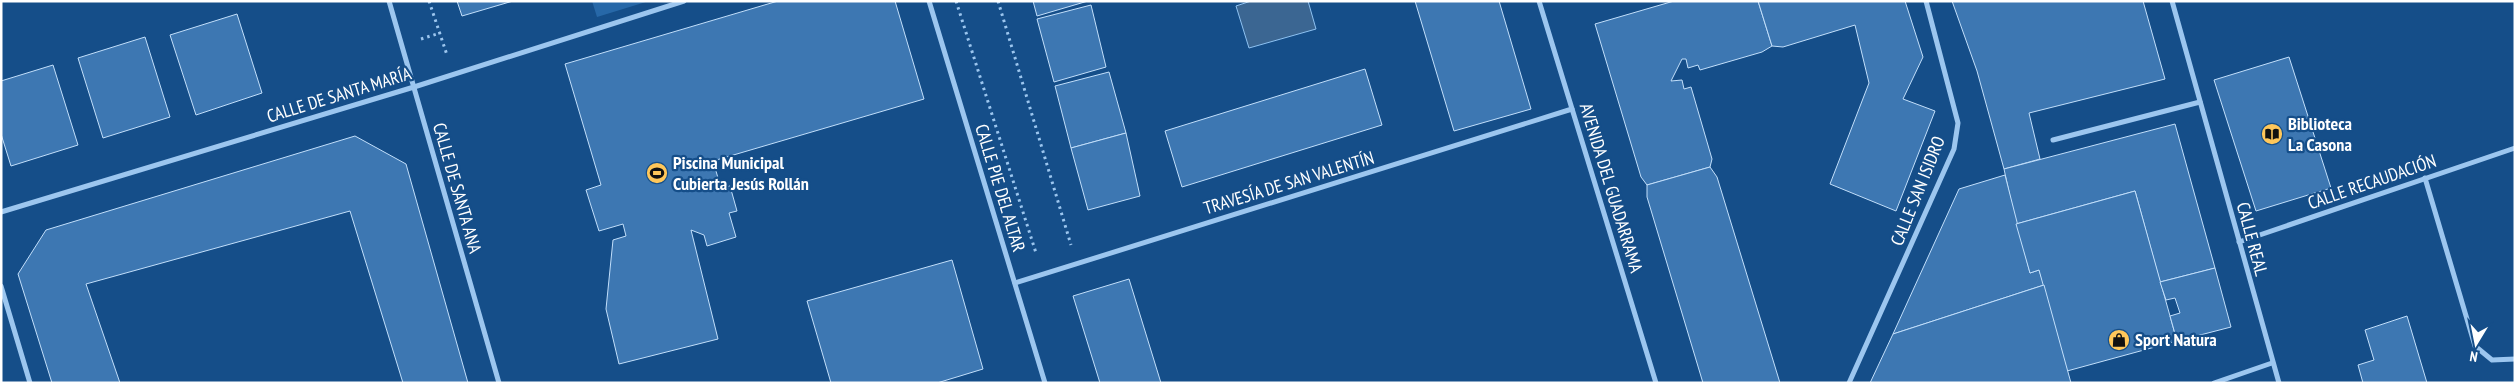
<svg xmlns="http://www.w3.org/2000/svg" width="2516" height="384" font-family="'PT Sans Narrow',sans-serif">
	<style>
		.green { fill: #2768a8 }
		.water { fill: #3b6692; stroke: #8ec2f2 }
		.building { fill: #3d77b2; stroke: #c2dffb }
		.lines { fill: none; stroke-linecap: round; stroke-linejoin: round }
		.path { stroke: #9cc6ef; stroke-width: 3; stroke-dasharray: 2.5 4; stroke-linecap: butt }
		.minor { stroke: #9cc6ef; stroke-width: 5 }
		.labels { text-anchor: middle; stroke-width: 4.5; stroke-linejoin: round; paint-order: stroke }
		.street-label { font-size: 18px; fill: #fff; stroke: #154e89 }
		.poi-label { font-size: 18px; font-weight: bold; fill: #fff; stroke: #154e89; text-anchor: start }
	</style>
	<rect width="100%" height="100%" fill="#154e89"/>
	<path class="green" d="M592,1H649L597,17Z"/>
	<path class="water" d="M1251,1H1308L1316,29L1249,48L1236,6Z"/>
	<g class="building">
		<path d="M457,1H513L462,16Z"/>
		<path d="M778,1H895L924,99L713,161L721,188L730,186L737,211L729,213L736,237L707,246L704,235L691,230L718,339L619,364L606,309L613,240L626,236L623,224L599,231L586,190L601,185L565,64Z"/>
		<path d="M1033,1H1088L1037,16Z"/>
		<path d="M1415,1H1499L1531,109L1454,131Z"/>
		<path d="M1674,1H1758L1772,46L1762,52L1700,70L1698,65L1688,68L1686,59H1682L1671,81L1682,80L1684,89L1691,87L1712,159L1710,167L1647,185L1641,177L1595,24Z"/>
		<path d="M1758,1H1905L1923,57L1903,99L1935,111L1896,211L1830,184L1869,83L1855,25L1783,47L1772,46Z"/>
		<path d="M1952,1H2143L2165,79L2029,113L2040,159L2004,169L1977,71Z"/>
		<path d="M1091,5L1106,67L1054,82L1037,19Z"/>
		<path d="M237,14L262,93L196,115L170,35Z"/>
		<path d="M145,37L170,117L103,138L78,58Z"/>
		<path d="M2289,57L2331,188L2256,211L2214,80Z"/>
		<path d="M53,65L78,145L11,166L1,134V81Z"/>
		<path d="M1365,69L1382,125L1182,187L1165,131Z"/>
		<path d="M1109,72L1126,133L1071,148L1055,86Z"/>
		<path d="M2175,124L2215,268L2160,282L2135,191L2016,224L2004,169Z"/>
		<path d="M1126,133L1140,196L1088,210L1071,148Z"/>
		<path d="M355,136L406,164L468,383H403L350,211L86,284L120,383H52L18,274L46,230Z"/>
		<path d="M1710,167L1717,177L1780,383H1703L1647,197V185Z"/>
		<path d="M2005,175L2030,273L2039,270L2044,285L1893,334L1959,189Z"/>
		<path d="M2135,191L2177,341L2067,371L2039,270L2030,273L2016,224Z"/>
		<path d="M952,260L983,369L937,383H831L807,301Z"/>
		<path d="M2215,268L2231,327L2177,341L2170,316L2180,313L2175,298L2166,300L2160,282Z"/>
		<path d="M1129,279L1161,383H1100L1073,296Z"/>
		<path d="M2044,285L2071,383H1870L1893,334Z"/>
		<path d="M2407,316L2427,383H2363L2358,365L2374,360L2365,330Z"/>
	</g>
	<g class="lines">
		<g class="path">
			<path d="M429,1L447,55"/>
			<path d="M956,1L1036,253"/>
			<path d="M998,1L1071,245"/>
			<path d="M421,39L440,33"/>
		</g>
		<g class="minor">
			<path d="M389,1L499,383"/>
			<path d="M929,1L1045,383"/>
			<path d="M1539,1L1656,383"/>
			<path d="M2172,1L2279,383"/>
			<path d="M2053,140L2200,102"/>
			<path d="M2425,178L2475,346L2492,360L2515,359"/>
			<path d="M1,212L414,87L684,1"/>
			<path d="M2239,242L2515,148"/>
			<path d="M1015,283L1572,109"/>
			<path d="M1,286L30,383"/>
			<path d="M1849,383L1954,149L1958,123L1926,1"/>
			<path d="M2214,383L2272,363"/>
		</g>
	</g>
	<defs>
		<g id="library-disc" transform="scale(1.125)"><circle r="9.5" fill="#ffc75a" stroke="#154e89"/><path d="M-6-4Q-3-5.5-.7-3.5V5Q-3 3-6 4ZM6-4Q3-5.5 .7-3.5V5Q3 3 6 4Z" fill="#111"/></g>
		<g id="stadium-disc" transform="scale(1.125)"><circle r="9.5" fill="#ffc75a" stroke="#154e89"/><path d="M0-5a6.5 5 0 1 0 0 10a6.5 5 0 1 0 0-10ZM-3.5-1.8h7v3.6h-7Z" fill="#111"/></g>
		<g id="shop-disc" transform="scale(1.125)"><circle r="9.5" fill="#ffc75a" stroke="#154e89"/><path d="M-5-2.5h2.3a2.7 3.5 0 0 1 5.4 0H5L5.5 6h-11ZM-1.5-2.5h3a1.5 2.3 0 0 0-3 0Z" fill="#111"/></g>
	</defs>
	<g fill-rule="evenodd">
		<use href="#library-disc" x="2272" y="134"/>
		<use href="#stadium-disc" x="657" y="173"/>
		<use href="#shop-disc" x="2119" y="340"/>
	</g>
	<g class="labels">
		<g class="street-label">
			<text transform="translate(339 95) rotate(-17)" y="6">CALLE DE SANTA MARÍA</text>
			<text transform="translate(2372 182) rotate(-19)" y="6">CALLE RECAUDACIÓN</text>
			<text transform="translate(1289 183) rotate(-17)" y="6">TRAVESÍA DE SAN VALENTÍN</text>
			<text transform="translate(457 188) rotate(74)" y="6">CALLE DE SANTA ANA</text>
			<text transform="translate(1000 188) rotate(73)" y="6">CALLE PIE DEL ALTAR</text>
			<text transform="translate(1611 188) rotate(73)" y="6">AVENIDA DEL GUADARRAMA</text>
			<text transform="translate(1918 191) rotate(-68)" y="6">CALLE SAN ISIDRO</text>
			<text transform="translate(2252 239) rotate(75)" y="6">CALLE REAL</text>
		</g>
		<g class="poi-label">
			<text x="2288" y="130">Biblioteca<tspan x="2288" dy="21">La Casona</tspan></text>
			<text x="673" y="169">Piscina Municipal<tspan x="673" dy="21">Cubierta Jesús Rollán</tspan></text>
			<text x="2135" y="346">Sport Natura</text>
		</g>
	</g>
	<rect width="2516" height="384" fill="none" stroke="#ffffff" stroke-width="5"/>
	<g transform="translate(2476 344) rotate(190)" stroke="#154e89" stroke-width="4" paint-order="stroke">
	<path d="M0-4L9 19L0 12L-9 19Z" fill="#ffffff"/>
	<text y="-8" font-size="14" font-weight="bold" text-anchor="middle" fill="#ffffff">N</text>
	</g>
</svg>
